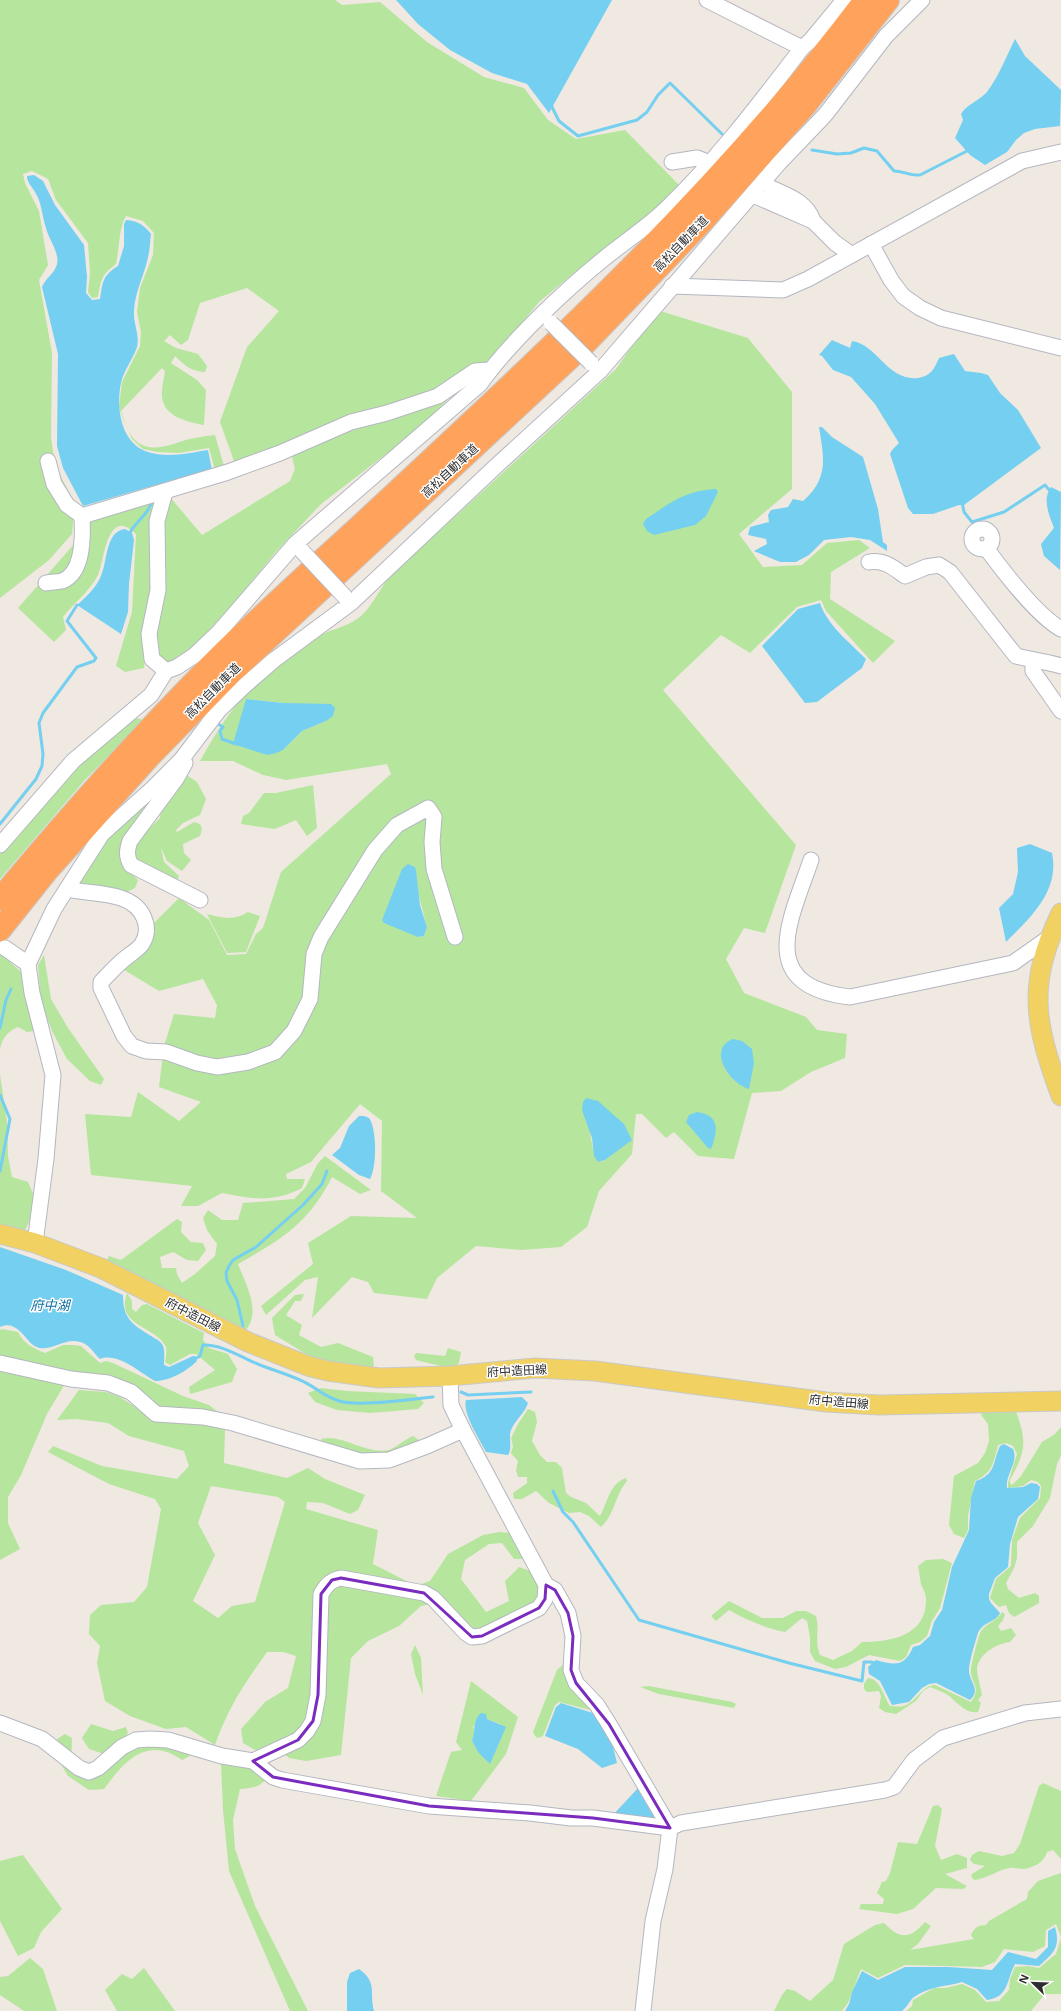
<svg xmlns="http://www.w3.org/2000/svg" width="1061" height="2011" font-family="'Noto Sans','Noto Sans JP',sans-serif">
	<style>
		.green { fill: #b6e59e; fill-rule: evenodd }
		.water { fill: #75cff0 }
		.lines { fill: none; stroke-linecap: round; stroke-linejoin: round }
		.stream { stroke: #75cff0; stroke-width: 3 }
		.minor-casing { stroke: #b4b7c1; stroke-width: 17 }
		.major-casing { stroke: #c9c9c9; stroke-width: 21 }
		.highway-casing { stroke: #c9c9c9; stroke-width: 24 }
		.minor { stroke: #fff; stroke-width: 15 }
		.major { stroke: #f2d163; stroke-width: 19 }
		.highway { stroke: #ffa35c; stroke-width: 22 }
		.minor-bridge-casing { stroke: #b4b7c1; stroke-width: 17; stroke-linecap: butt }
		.minor-bridge { stroke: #fff; stroke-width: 15 }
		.marked { fill: none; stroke: #7b2cbf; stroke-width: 3; stroke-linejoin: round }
		.labels { text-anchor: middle; stroke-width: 3; stroke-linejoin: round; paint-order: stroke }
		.street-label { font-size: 12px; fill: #2e2e2e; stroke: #fff }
		.water-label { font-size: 13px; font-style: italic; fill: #0d6fa3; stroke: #fff }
	</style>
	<rect width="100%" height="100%" fill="#efe9e1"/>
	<g class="green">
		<path d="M0,0H335L342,5L380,2L427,42L484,77L524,88L548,120L576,139L625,130L680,186L636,229L587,262L539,302L504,344L416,431L321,504L275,553L228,610L193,647L166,664L156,656L155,649L164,519L170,497L202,535L290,481L295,469L289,445L235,464L220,422L247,347L279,311L247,288L200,303L188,340L181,345L170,335L164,341L176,348L198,354L207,366L205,372C191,371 185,366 175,356L171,363L197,380L206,390L204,425C188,422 164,417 162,397C161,389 164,379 165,371L162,368L121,411C125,421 128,434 136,441C153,455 173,443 190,439C198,437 207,436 215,435L224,466L215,470L209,448L179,453L158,452L143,449L132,439L120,411L119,406L122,382L140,346L141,332L137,312L140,288L153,255L154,233L143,221L126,216C119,227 119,250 116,264C101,275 101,280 98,297L92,298L88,292L90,273L88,243L56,200L48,179L32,171L23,174L25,183L39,211L48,265L39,280L52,353L51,437L55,466L75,503L72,534L49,560L0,598Z"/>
		<path d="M657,310L748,338L792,392V489L739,534L763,567L802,565L827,543L859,540L870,548L831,572L830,599L895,641L873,663L826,611L821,600L797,607L750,653L721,635L663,690L796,845L765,933L744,928L726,959L744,993L806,1017L817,1030L847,1034L845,1058L811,1072L781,1091L752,1093L734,1159L698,1156L674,1132L666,1138L642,1114H636L632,1154L599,1191L587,1227L561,1247L521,1250L476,1246L437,1278L427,1299L374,1293L368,1282L352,1277L312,1318L318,1277L305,1280L266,1315L261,1306L313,1264L308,1243L351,1216L417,1218L381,1191L382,1121L360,1104L311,1162L286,1174L287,1179H305L302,1188C273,1203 253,1199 222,1193L198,1206H181L192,1186L91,1175L85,1114L131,1117L138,1092L179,1121L201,1102L159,1087L164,1046L174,1014L215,1018L217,1005L203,979L159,991L121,968L152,925L179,898L209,920L227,955L246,954L256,934L263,928L281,872L391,774L387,764L286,780L263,775L233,761H200C219,727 240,694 271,670C287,658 304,646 321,635C332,629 346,627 357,619C370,610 379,591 388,578L616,369ZM246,699L283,703L326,721L302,731L283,750ZM417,889L427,927L424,936L418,937ZM588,1124L632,1139L605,1160L599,1162C591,1152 592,1136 588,1124Z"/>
		<path d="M159,498L155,586L144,668L125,672L116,666L132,612L136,534C131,530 124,523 117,527C105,534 103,563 98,575C90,591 74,603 63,617L66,630L54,642L18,608L82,535L86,519Z"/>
		<path d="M137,718L143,720L84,781L0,879V853L13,837L81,761L122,728Z"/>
		<path d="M176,770L133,829L127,869L138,880L135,888L123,894L76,888L109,833Z"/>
		<path d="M188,776L197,782L206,799L200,815L183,823L176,830L177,832L194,822L200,824L202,829L200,836L183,844L184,853L191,860L182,871L167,861L161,848L164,862L179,876L177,882L138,866L131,847L140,833L151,827L160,818L161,807L179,782Z"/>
		<path d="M313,785L317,828L307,836L296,820L275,829L241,824L243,816L249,813L264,793H276Z"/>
		<path d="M248,912L260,916L246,952L227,953L207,914C222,918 235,921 248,912Z"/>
		<path d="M0,953L21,972L34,1031L27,1032L18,1027C7,1031 1,1040 0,1050Z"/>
		<path d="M44,955L51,999L68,1028L104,1079L101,1085L90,1081L67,1059L53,1033L41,1003L38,965Z"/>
		<path d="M0,1075L7,1121L8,1156L12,1177L28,1182L35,1198L29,1222L24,1232L0,1226Z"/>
		<path d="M325,1156L371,1190L360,1194L332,1177C308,1224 282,1239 238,1264C246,1285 262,1312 245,1331L113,1266L107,1260L109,1256L121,1260L177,1219L182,1222L181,1232L191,1242L203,1243L206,1250L198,1261L187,1260L173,1252L160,1257L162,1268H176L177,1274L182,1283L195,1274L215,1256L217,1244L207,1230L203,1218L208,1210L222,1220H238L243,1203L294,1199L305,1188L318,1163Z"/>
		<path d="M127,1293L132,1301V1309L136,1312L142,1305L147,1304L204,1333L203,1340L209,1348L228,1354L237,1369L232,1382L190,1394L189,1387L215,1370L196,1354H190L170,1365L165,1362C166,1358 167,1351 166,1347C157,1326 115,1327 127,1293Z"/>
		<path d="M304,1294L301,1301H295L286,1315L302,1325L299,1335L321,1347L338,1343L373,1357L374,1366L363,1369L314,1359L275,1335L272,1318L295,1295Z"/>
		<path d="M2,1329L18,1332C24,1344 33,1348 45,1353L63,1345H73L81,1346L100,1363L106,1361L113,1363L183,1396L209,1405L222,1415L156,1409L133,1387L0,1358V1330Z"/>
		<path d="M448,1348L461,1352L459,1363L453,1369L416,1360L414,1356L416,1353L445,1356Z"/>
		<path d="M0,1367L66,1382L47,1414L21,1475L8,1497V1523L20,1549L0,1560Z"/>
		<path d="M321,1388L347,1391L415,1394L424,1403L418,1409L370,1413L337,1410L315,1402L308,1393Z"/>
		<path d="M79,1390L106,1392L120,1397L158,1422L193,1421L225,1430L224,1463L287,1478L308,1468L325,1479L365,1495L358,1510L350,1514L323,1503L307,1502L306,1509L378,1530L373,1564L416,1586L430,1581L448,1554L483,1535L500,1532L510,1533L522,1549L523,1559H514L502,1543L489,1544L465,1560L461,1579L486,1612L509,1601L505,1581L519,1567L530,1571L540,1589L535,1605L479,1631H471L442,1602L421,1606L399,1626L368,1641L351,1658L341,1755L306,1761L289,1758L273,1744L257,1751L243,1743L241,1729L265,1702L288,1688L296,1656L283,1652H267C244,1684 228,1708 215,1745L186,1727L166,1729L130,1716L105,1701L97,1663L100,1646L89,1634L90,1615L101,1605L134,1602L147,1587L161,1509L155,1499L109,1484L48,1452L53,1446L102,1466L177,1479L189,1466L184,1451L129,1436L108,1423L76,1419L57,1420ZM211,1486L278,1497L285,1502L255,1602L232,1606L218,1618L193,1601L215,1555L198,1523Z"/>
		<path d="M986,1406H1014C1026,1439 1028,1448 1010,1480V1483L1012,1485L1021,1476L1042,1442L1055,1434L1061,1427V1455L1057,1464L1050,1498L1033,1526L1017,1542V1558L1014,1568L1006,1583L1008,1589L1019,1598L1035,1593L1039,1596V1603L1014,1617L1009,1613L1006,1605L999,1607L990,1598L996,1579L1011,1566L1012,1540L1020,1518L1040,1498L1041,1486L1038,1482L1031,1480L1023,1486L1008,1488V1483L1017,1454L1013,1446L1006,1443L998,1445C993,1464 993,1472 975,1481L968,1516V1530L964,1538L954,1534L949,1525L954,1476L978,1463L985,1453L989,1441L988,1424L981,1415Z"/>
		<path d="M528,1409L535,1412L537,1422L532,1441L540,1455L547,1462H556L562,1468L566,1493L571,1497L586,1503L600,1516C608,1502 609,1484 626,1478L627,1481C615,1495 615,1514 601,1527L589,1516L580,1512L569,1513L549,1503L536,1491L522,1499H514L513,1493L527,1483V1477H518L516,1470L518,1461L511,1453L513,1446L511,1438L518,1424Z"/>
		<path d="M413,1436L419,1440L417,1445L384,1456L359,1455L322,1444L321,1439C341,1433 366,1455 389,1450C395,1448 405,1439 413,1436Z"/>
		<path d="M943,1559L952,1563L940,1608L932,1621L927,1636L920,1642L911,1645L906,1657L900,1661L869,1655L846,1667L835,1669L815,1661L810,1652V1637L807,1621L802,1618L785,1632C765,1628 747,1620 729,1610L716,1621L711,1616L729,1601L762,1618H783L796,1611H806L816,1616C820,1629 814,1642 820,1655L833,1660L852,1651L862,1642C890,1642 927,1636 926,1599C926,1594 923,1589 921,1584C920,1578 919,1572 918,1566L926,1560Z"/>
		<path d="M1002,1612L1005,1614L1003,1620L998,1626L1001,1631L1011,1628L1016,1635L1010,1642C997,1643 977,1655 977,1670C977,1674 981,1689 982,1695L978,1700L981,1703L978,1712C965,1714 957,1702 948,1695C943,1692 936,1689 930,1687L923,1691L916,1701L896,1714L885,1712L879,1708L881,1696L879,1691L867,1692L864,1689V1684L868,1678C881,1679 883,1696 890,1706C894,1706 899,1707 903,1706C917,1703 920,1686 935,1685L971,1702C983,1686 969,1683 971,1667C973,1657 976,1646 979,1636C983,1623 996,1623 1002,1612Z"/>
		<path d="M415,1645L421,1658L423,1695L415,1674L411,1654Z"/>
		<path d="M566,1662L594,1711L559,1702L555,1705L543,1736L538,1738L535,1736L533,1732L557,1670Z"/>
		<path d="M471,1681L518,1717L506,1754L471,1801L436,1796L451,1752L462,1750L456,1742ZM487,1719L500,1724L478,1752L472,1741L475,1732L473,1727Z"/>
		<path d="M649,1686L732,1702L736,1704L734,1708L659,1694L640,1687Z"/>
		<path d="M91,1724L113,1731L126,1727L128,1733L121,1742L137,1744H157L185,1750L190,1756L182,1760C146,1735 124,1762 104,1789L89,1790L68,1776L59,1761L57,1739L65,1734L72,1738L71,1769L86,1777L104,1754L89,1749L82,1738Z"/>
		<path d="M221,1763L247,1765L266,1778C261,1788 249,1788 240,1789L233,1820L235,1849L255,1906L308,2011H290L229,1871L223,1810Z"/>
		<path d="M1043,1783L1061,1791V1859L1053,1850L1047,1852C1045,1862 1033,1868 1023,1869C1018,1869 1014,1867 1010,1868C997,1870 987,1879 974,1880L971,1876L972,1874L985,1866L974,1864L970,1860L972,1855L979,1851L1002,1856L1014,1853L1020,1844L1039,1786Z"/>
		<path d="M938,1805L942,1809L935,1846L941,1860L957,1854L967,1858V1868L945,1874L967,1886L963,1889L936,1888L913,1909L897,1914L859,1909L861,1904H883L884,1899L877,1893L882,1882L886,1881L890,1873L898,1842L917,1844L933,1806Z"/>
		<path d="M23,1855L62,1909L41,1932L34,1948L18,1956L0,1921V1861Z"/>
		<path d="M1061,1873V1937L1056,1924L1046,1930L1045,1946L1033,1952L1004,1949L995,1962L982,1967L905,1965L878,1978L861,1969L848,2003L842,2011H774L782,1995L787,1989L795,1991L810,2001L833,1980L844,1944L875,1925L884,1923C900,1939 909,1940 925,1922L931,1926L918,1944L910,1950L974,1939L971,1935C974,1928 978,1925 986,1925L989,1921L1027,1899L1028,1892L1038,1881Z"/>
		<path d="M1061,1938V1994H1045L1031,2011H906L912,2006L913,2000L934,1988H946L962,1984L975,1990L986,2002L999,2001L1009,1990L1010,1979L1015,1967L1028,1966L1039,1968L1056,1954Z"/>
		<path d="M30,1958L43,1969L57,2011H24L0,1995V1977L8,1976Z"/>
		<path d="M144,1968L175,2011H117L105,1990L122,1974L132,1979Z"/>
	</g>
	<g class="water">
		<path d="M396,0H612L549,113L527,84L492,73L450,50L418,24Z"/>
		<path d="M1015,39L1025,56L1061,90L1060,126L1035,129L1024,133L1016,140L1007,152L985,165L970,155L955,138L963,120L961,114C967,104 979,101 987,92C999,76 1006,57 1015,39Z"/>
		<path d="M34,175L43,181L55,205L84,245L87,277L86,293L92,300L100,299C103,282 102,276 118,266L124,246V224L126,220C138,221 144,225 151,234C150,240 150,247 149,252C146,273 135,289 134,311C133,323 140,335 137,347C133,359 124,370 121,383C116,406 120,441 145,451C165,459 189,453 208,450L212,470L178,482L173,480L83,506L63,468L57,446L58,354L42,287C46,278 51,276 55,269C63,256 49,241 46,228C42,216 42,203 35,192C32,186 27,183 27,176Z"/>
		<path d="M832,340L850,348L852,341C878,345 887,381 918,378C931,376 934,369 939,358L954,354L965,371L981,373L988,375L1000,393L1018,410L1041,448L964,505H959L933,514H913L908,508L890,454L892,450L899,443L875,404L851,377L833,370L822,356L819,355Z"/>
		<path d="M819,427H822L832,437L863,457L878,509L883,542L887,545V551L870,540L851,537L824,540L809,555L796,562H780L754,551L767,544L766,539L748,535L750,527L769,522L768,515L771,510L788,507L793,499L803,501C829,478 824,458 819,427Z"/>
		<path d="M1051,487L1061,492L1060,570L1044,556L1041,544L1054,528C1049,515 1042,499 1051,487Z"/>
		<path d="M716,489L718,492L706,516L695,525L654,535L647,531L643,524L646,519C672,502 684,491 716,489Z"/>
		<path d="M125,529L132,533L134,540L129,584L128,612L121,634L77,605C86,597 96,588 101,576C108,560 105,532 125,529Z"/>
		<path d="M820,603C827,625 850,643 866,659L862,668L817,702L805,703L762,646L798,609Z"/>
		<path d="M246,699L283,703L331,704L335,708L333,716L326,721L302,731L283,750L276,753L267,755L233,744Z"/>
		<path d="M1030,844L1052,853C1060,891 1030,918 1006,942L999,908L1013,894L1018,872L1017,848Z"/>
		<path d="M408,864L415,867L416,871L420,905L427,927L424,936L418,937L384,923L382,920L402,869Z"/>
		<path d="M733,1039L742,1041L752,1049L754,1063L749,1089C730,1084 706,1049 733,1039Z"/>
		<path d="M586,1098L598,1101L624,1124L632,1140L605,1160L598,1162L594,1156L592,1138L582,1110L583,1102Z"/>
		<path d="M697,1112C720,1115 718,1131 711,1149L708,1148L686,1122L689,1115Z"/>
		<path d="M359,1116H364L369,1118C377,1129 377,1167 370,1179L359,1175L332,1155L340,1148L349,1126Z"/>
		<path d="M0,1247L66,1270L123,1295C123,1319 132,1324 151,1336C156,1339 161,1341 163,1346C165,1351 164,1360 164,1365L169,1367L193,1356H195L197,1361C187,1371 170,1381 155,1381C140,1373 118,1352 100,1359C95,1355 92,1348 85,1344C63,1332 46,1362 28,1340C21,1332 13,1321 0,1327Z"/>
		<path d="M522,1397L528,1403C525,1413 515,1420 511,1430C508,1439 513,1447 508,1455L486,1452C480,1440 462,1413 466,1400Z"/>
		<path d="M1004,1444L1013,1449C1019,1463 1005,1474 1007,1488L1023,1487L1031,1483L1037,1484L1040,1487L1038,1499L1018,1517L1010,1544L1008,1567L995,1578L989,1594V1599L991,1603L1000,1613C996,1623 981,1621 977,1636C974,1646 970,1659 969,1669C968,1681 982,1689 970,1700L936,1683L929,1684L922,1688L909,1702L892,1705L880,1681L869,1674L868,1667L876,1660C896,1666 905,1666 913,1647L920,1645L930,1636L934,1622L942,1610L952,1567L969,1530L971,1498L976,1481C996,1474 992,1464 1000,1446Z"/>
		<path d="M561,1703L596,1714L610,1735L617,1763L602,1768L578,1749L545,1736L556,1707Z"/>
		<path d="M481,1713L486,1714L487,1719L506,1727L490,1764L478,1752L472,1741C476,1730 472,1721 481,1713Z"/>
		<path d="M639,1787L659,1818L654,1823L612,1816Z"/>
		<path d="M1055,1927C1061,1948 1053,1953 1039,1966L1015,1964C1006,1981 1009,1997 987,2000L977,1989L962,1982C944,1987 930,1986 914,1997C910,2000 908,2006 902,2011H845L849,2004L852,1992L862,1971L878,1980L905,1967H948L992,1970L1008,1952L1036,1959L1048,1947V1931Z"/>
		<path d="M359,1969C378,1983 369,1991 374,2011H347V1982L350,1973Z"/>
	</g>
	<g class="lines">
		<g class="stream">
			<path d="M551,105L559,121L578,136L637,120L647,112L658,95L670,83L722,134"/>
			<path d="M812,150L837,154L851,153L864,148L877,151L894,171C903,171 911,176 920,175L969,150"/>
			<path d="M962,502L964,512L972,522L1004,512L1045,485L1051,492"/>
			<path d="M129,534C135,522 150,513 152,500"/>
			<path d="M215,722L223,727L220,731L222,739L236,744"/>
			<path d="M0,824L36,779L42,766L43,754L39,723L43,713L77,667L94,661L96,658L67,621L77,605"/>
			<path d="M0,1028L6,1000L11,989"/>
			<path d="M0,1095L10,1119L0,1171"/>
			<path d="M243,1326L237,1300L227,1281L226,1273L229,1266L233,1260L256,1247L303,1205L322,1184L327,1171"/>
			<path d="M193,1360L200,1356L203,1345C222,1344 242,1358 260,1365C273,1370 287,1374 300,1380C315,1386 322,1396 339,1401C359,1407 410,1399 433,1397"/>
			<path d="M461,1392L468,1395L531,1392"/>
			<path d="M553,1491L563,1512L573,1522L639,1620L789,1663L862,1681L864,1662H871L876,1664"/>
		</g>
		<g class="minor-casing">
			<g id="minor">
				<path d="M707,0L802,48"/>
				<path d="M672,162L697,158L707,162"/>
				<path d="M771,188C788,196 807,202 813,221"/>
				<path d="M753,195L813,221L835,243L852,255"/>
				<path d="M871,244L891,280L903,296L920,308L941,318L1061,348"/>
				<path d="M672,286L783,290L808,279L1022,161L1061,152"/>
				<path d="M48,461L54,484L67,505L82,516"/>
				<path d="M165,492L157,521L158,590L149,634L152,659L166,671"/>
				<path d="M82,516L228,472L280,453L351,422L387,413L438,396L475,371L490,370"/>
				<circle cx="982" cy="539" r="10"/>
				<path d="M986,548C1003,571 1036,615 1061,629"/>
				<path d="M869,562C884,559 894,568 905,576L926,567L939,565L950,572L1016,656C1031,660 1046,661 1061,666"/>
				<path d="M46,583C51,582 57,582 62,581C84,573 83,535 82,516"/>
				<path d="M1033,661V671L1061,711"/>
				<path d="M185,763L176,779L130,841C127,850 126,856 131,865L200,900"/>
				<path d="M0,845L73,761L151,695L166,671L177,667L195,655L219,632L295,544L480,384C511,341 564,291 606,257C626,241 647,227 665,210C716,161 759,104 802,48L811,40L844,0"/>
				<path d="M811,860C790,921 755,986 850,997L1013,963L1054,934"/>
				<path d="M67,889C91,895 133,890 144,918C148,927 147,936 142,944C137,951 127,956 121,962C114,968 108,975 101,982V988L124,1036L132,1046L146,1051L166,1052L197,1063L217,1067L248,1062L275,1052L294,1031L310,999L314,954L321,937L375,850L397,825L428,808L434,817L432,842L434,869L455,937"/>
				<path d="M5,948L28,964"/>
				<path d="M35,1243L46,1159L53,1075L32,993L28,964L54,909L102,834L153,788L181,760L219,710L243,687L274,660L351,603L494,468L600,371L779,163L825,115L886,36L922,0"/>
				<path d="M0,1363L71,1379L108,1383L131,1392L156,1414L203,1417L233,1423L360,1461L389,1460L427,1446L463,1430"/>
				<path d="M546,1585L555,1590L568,1613L573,1636L571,1670L576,1683L597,1705L609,1724L670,1828L665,1869L653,1921L643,2011"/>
				<path d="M0,1723L42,1739L79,1768L89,1772L98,1768L122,1747L136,1740L150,1739L168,1740L222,1756L253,1761L298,1740L307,1731L313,1721L318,1695L321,1594C327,1584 331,1580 341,1578L424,1593L433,1598L466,1633L472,1637L482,1636L539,1608L545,1599L546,1585L463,1430L451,1405L450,1376"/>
				<path d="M253,1761L273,1777L282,1780L429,1806L530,1813L571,1818H593L670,1828L681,1823L885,1790L894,1787L914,1760L943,1738L1025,1713L1061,1709"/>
			</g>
		</g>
		<g class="major-casing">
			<g id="major">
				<path d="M1061,913C1026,986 1035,1024 1061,1096"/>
				<path d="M0,1234L35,1243L101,1268L248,1342L308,1366L328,1371L379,1378L450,1376L535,1368L595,1371L826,1402L879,1405L1061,1401"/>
			</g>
		</g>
		<g class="highway-casing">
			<g id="highway">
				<path d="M0,899C68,817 139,737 214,662C263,613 315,567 366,520C542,356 720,194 865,0"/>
				<path d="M0,930L47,871L150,756L230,674L583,346L704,220L804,107L888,0"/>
			</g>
		</g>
		<use href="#minor" class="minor"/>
		<use href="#major" class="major"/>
		<use href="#highway" class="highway"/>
		<g class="minor-bridge-casing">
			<g id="minor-bridge">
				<path d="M551,323L591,363"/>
				<path d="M302,551L346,598"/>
			</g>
		</g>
		<use href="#minor-bridge" class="minor-bridge"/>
	</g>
	<path class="marked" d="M341,1578L424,1593L472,1637L482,1636L539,1608L545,1599L546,1585L555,1590L568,1613L573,1636L571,1670L576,1683L609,1724L670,1828L593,1818L429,1806L273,1777L253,1761L298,1740L313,1721L318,1695L321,1594L332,1580Z"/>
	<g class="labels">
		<g class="street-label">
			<text transform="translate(681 244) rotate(-46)" y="4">高松自動車道</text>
			<text transform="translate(450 471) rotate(-43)" y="4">高松自動車道</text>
			<text transform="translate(213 691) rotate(-45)" y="4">高松自動車道</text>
			<text transform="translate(193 1315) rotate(27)" y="4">府中造田線</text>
			<text transform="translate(517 1371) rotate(-3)" y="4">府中造田線</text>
			<text transform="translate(839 1402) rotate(5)" y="4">府中造田線</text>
		</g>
		<g class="water-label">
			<text x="50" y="1310">府中湖</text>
		</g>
	</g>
	<g transform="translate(1033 1983) rotate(293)" stroke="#ffffff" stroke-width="3" paint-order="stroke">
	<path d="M0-3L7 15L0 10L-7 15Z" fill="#2e2e2e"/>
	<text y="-6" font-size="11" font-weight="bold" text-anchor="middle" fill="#2e2e2e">N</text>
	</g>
</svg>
